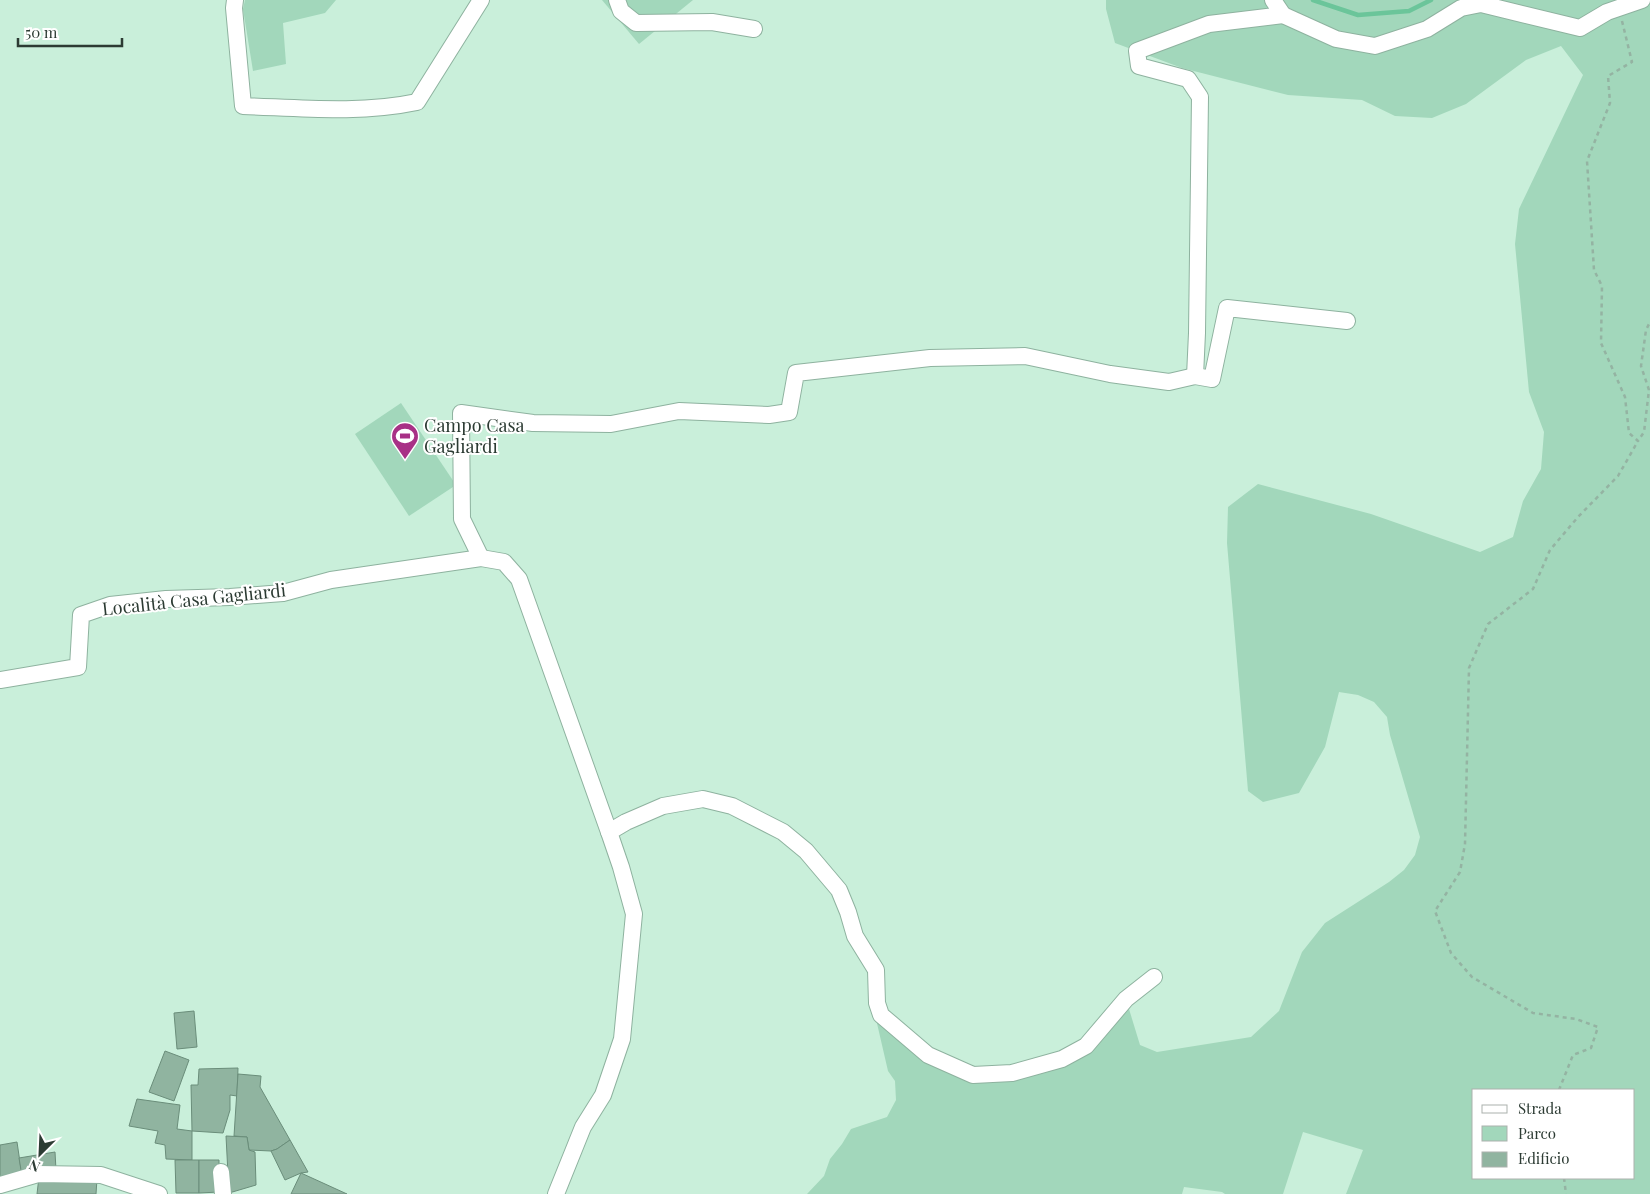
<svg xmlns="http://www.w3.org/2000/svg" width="1650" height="1194" font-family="'Playfair Display',serif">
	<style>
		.green { fill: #a2d7bb; fill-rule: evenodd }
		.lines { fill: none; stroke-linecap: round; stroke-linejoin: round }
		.stream { stroke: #6bc59a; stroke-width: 4.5 }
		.building { fill: #90b4a0; stroke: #6a8d7a }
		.minor-casing { stroke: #8eb29f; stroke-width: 18 }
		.path { stroke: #94b3a2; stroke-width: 2.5; stroke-dasharray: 4 4; stroke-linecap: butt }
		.minor { stroke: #fff; stroke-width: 16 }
		.labels { text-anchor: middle; stroke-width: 4; stroke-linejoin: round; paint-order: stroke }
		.poi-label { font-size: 18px; fill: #2c3b33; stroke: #fff; text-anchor: start }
		.street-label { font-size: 18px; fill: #2c3b33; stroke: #fff }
	</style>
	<rect width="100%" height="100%" fill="#c9efda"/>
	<g class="green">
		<path d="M245,0H336L325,13L283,23L286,64L253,71L243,9Z"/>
		<path d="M602,0H693L639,44Z"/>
		<path d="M1106,0H1650V1194H1346L1363,1150L1303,1132L1283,1194H1225L1222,1192L1184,1187L1182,1194H807L824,1176L830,1159L842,1144L851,1129L887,1117L896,1100L895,1081L888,1071L876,1019L968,1080L1088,1053L1129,1009L1140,1045L1157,1052L1251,1037L1279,1011L1302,952L1325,923L1389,882L1404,870L1415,855L1420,837L1390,735L1387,717L1374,702L1358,695L1339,692L1325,747L1299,793L1263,802L1248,791L1227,543L1228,507L1258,484L1371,514L1480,552L1513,537L1523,501L1541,469L1544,432L1529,392L1515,244L1519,209L1583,75L1561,46L1526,60L1466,104L1432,118L1395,116L1362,100L1288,95L1182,68L1115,43L1106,9ZM1474,1090H1634V1178H1474Z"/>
		<path d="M401,403L456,485L409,516L355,434Z"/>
	</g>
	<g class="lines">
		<path class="stream" d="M1313,0L1358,15L1409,11L1431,0"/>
	</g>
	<g class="building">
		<path d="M194,1011L197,1047L177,1049L174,1013Z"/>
		<path d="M165,1051L189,1060L174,1101L149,1092Z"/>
		<path d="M238,1068L237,1096L230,1095V1110L223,1133L192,1131L191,1085H198L199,1069Z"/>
		<path d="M238,1074L261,1076L260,1087L290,1140L277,1149L271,1151L249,1150L247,1137L234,1136Z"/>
		<path d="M137,1099L180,1105L177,1129L192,1131V1160L166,1159L165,1145L155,1143L158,1131L129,1126Z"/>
		<path d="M226,1136L247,1137L249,1150L255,1152L256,1185L229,1193Z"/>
		<path d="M290,1140L308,1172L301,1173L285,1180L271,1151L277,1149Z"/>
		<path d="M17,1142L22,1176L0,1182V1145Z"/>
		<path d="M55,1152L56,1170L22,1176L19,1158Z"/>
		<path d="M175,1160H199V1193H176Z"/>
		<path d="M199,1160H219V1192L199,1193Z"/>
		<path d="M301,1173L347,1194H291Z"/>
		<path d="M39,1177L97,1179L96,1194H37Z"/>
	</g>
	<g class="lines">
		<g class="minor-casing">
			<g id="minor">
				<path d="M235,0L234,8L243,106C301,108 360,114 417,102L481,0"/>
				<path d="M617,0L621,11L636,23L712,22L754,29"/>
				<path d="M1273,0L1283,15L1209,24L1137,51L1139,66L1188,79L1200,97L1197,333L1195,376L1212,379L1227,308L1347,321"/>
				<path d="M1283,15L1336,39L1375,46L1427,29L1461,8L1481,4L1580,28L1607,12L1642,0"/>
				<path d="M481,558L462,519L461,413L533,423L611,424L679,411L769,415L789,412L796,373L930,358L1025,356L1110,374L1169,382L1195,376"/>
				<path d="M0,680L78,667L81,615L110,605L166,599L230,597L283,593L331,580L481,558L504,562L519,579L609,832"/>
				<path d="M221,1172L223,1194"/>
				<path d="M0,1185L38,1174L101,1175L159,1194"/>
				<path d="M556,1194L583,1127L603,1095L622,1039L634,914L621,867L609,832L626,822L663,806L703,799L732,806L783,832L806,851L839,890L848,912L855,936L876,970L877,1003L881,1015L928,1055L973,1075L1012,1073L1062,1059L1086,1046L1126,999L1154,977"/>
			</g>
		</g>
		<g class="path">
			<path d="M1622,21L1632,62L1608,76L1610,103L1587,161L1594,270L1602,286L1601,343L1625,397L1629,433L1638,441L1644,432L1649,390L1641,366L1646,330L1650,322"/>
			<path d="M1559,1090L1573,1055L1591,1048L1598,1027L1576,1019L1533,1013L1472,977L1451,953L1435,911L1460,872L1465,844L1469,668L1488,624L1533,589L1550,550L1578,517L1618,476L1638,441"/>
			<path d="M1564,1178L1566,1194"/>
		</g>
		<use href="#minor" class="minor"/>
	</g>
	<defs>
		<g id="stadium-pin" transform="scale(1.4375)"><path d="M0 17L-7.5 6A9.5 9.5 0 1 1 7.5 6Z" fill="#a83086" stroke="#fff"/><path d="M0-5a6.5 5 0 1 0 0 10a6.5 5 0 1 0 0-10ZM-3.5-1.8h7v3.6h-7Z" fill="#fff"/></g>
	</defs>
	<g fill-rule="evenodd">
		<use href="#stadium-pin" x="405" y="436"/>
	</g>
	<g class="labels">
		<g class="poi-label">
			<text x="424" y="432">Campo Casa<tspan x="424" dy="21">Gagliardi</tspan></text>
		</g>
		<g class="street-label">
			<text transform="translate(194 600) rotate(-6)" y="6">Località Casa Gagliardi</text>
		</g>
	</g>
	<rect x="1472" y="1089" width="162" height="90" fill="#ffffff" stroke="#abb1ad"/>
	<rect x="1482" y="1105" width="25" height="8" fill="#ffffff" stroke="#abb1ad"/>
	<text x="1518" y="1114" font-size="15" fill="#2c3b33">Strada</text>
	<rect x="1482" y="1126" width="25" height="15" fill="#a2d7bb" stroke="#abb1ad"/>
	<text x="1518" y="1139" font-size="15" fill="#2c3b33">Parco</text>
	<rect x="1482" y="1152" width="25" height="15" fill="#90b4a0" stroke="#abb1ad"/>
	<text x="1518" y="1164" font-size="15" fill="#2c3b33">Edificio</text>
	<g transform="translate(40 1154) rotate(204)" stroke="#ffffff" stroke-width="4" paint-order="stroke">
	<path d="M0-4L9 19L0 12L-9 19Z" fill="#2c3b33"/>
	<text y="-8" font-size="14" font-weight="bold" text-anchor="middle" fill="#2c3b33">N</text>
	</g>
	<path d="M18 38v8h104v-8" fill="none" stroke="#2c3b33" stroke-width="2.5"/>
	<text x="25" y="38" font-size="15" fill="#2c3b33" stroke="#ffffff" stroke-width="4" paint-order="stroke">50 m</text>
</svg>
